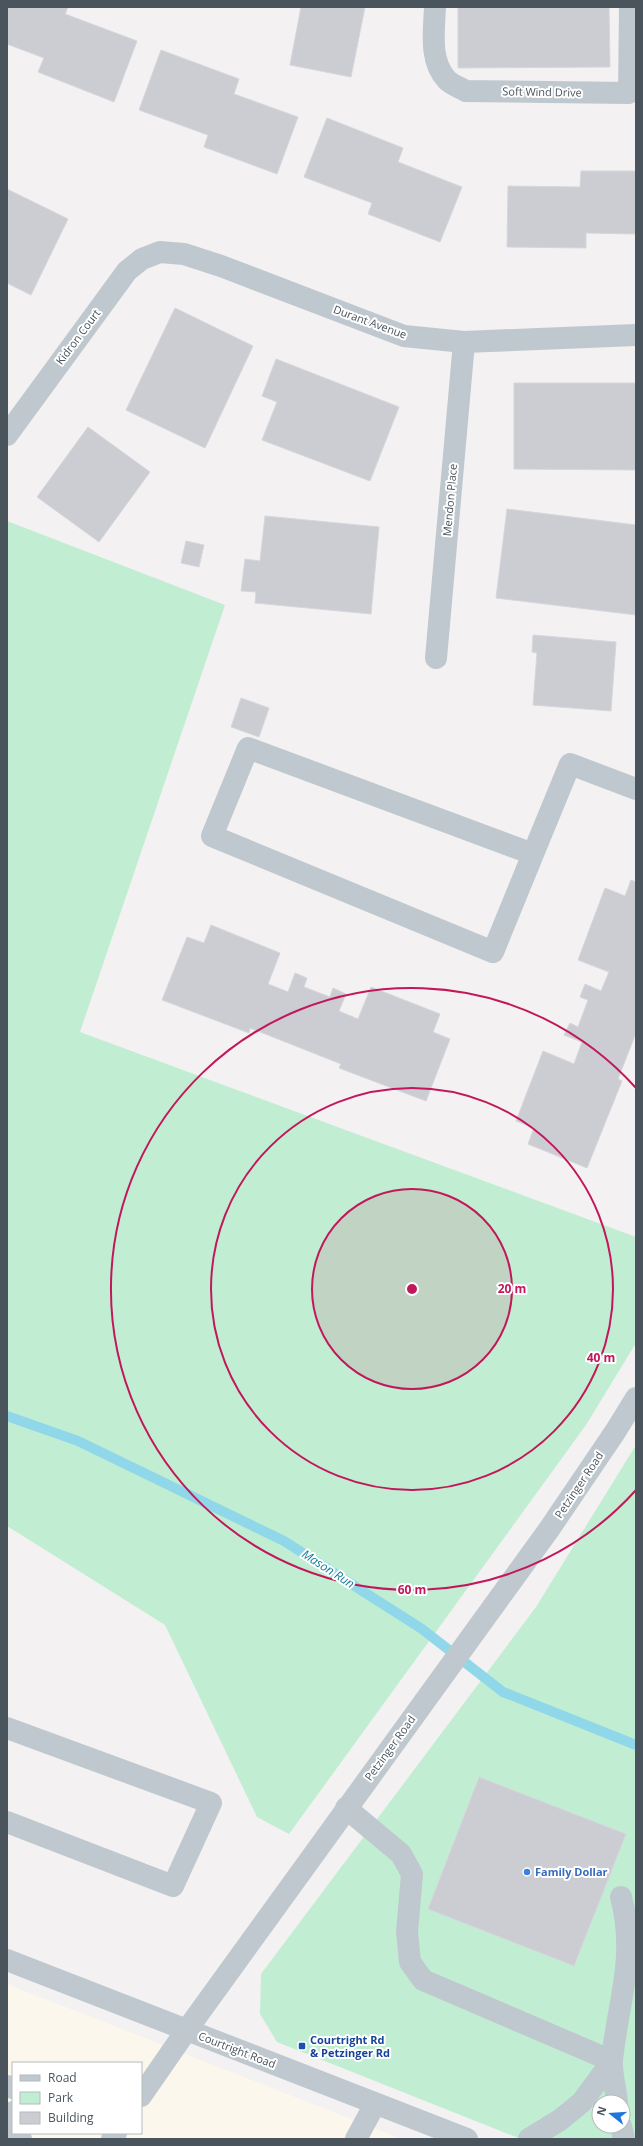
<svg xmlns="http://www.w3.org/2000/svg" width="643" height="2146" font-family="'Open Sans',sans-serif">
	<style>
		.commercial { fill: #fcf7ec; fill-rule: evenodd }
		.green { fill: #c1eed2; fill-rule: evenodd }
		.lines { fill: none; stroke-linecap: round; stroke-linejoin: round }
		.stream { stroke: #90d8e9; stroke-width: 10 }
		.building { fill: #cbcdd3; stroke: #d5d7dc }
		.minor { stroke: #bfc8ce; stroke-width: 22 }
		.ring { fill: none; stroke: #c2185b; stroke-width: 2 }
		.shop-dot { fill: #3f7fe0; stroke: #fff; stroke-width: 1.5 }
		.transit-dot { fill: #1a4fb4; stroke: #fff; stroke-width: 1.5 }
		.labels { text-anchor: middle; stroke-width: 4; stroke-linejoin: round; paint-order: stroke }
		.street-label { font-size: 11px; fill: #49545d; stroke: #fff }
		.shop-label { font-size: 11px; font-weight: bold; fill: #366cbe; stroke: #fff; text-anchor: start }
		.transit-label { font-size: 11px; font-weight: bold; fill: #164399; stroke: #fff; text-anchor: start }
		.water-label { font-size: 12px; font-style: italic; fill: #127e98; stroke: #fff }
		.centre { fill: #c2185b; stroke: #fff; stroke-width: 2 }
		.ring-label { font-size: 12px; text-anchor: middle; font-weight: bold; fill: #c2185b; stroke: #fff; stroke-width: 4; stroke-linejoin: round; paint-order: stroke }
	</style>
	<rect width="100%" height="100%" fill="#f3f1f1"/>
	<path class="commercial" d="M7,1984L402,2139H7ZM13,2063H141V2133H13Z"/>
	<g class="green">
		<path d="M7,521L225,605L80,1032L636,1237V1343L586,1425L289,1834L257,1817L165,1625L7,1526Z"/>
		<path d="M636,1445V2139H521L277,2042L260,2014L261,1974L536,1607ZM599,2102H623V2126H599Z"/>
	</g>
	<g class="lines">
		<path class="stream" d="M7,1416L78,1441L284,1541L422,1629L503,1692L636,1745"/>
	</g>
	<g class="building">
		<path d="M7,7H68L65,14L137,41L114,102L38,72L44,58L7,44Z"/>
		<path d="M301,7H365L351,77L290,65Z"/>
		<path d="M458,7H609L610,67L458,68Z"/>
		<path d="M161,50L239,79L234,94L298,117L277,174L204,147L208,135L139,110Z"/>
		<path d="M327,118L403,148L398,162L462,187L440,242L368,214L372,203L304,177Z"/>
		<path d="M581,171H636V234L586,233V248L507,247L508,186L580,187Z"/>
		<path d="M7,189L68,219L31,295L7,283Z"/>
		<path d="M175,308L253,346L205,448L126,410Z"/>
		<path d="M276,359L399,407L370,481L262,440L277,402L262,396Z"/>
		<path d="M514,383H636V470L514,469Z"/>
		<path d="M88,427L150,472L99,542L37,497Z"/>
		<path d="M507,509L636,525V615L496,598Z"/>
		<path d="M265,516L379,527L371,614L255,603L256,592L241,591L245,559L260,561Z"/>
		<path d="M186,541L204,545L199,567L181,563Z"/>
		<path d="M533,635L616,642L611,711L533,705L537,653L532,652Z"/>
		<path d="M241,698L269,708L259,737L231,727Z"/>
		<path d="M631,880L636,882V1033L618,1079L622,1081L587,1168L528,1144L534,1128L516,1121L543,1051L574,1064L582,1042L564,1035L570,1023L578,1027L588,1000L580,997L585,984L601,991L609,972L578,960L605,888L625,896Z"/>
		<path d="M211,925L280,953L268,984L288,992L295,973L307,978L304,987L330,997L333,988L346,994L339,1011L358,1019L371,987L440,1014L433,1032L450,1039L426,1101L339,1068L341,1064L250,1028L249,1033L162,1000L187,937L204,943Z"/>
		<path d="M479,1777L626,1834L574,1966L428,1909Z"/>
	</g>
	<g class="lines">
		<g class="minor">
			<path d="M435,7C434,31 429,61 447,80C452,85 461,88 466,91L629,93L630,7"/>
			<path d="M7,435L127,271L142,259L160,252L184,254L221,266L404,336L464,342L636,335"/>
			<path d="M436,658L464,342"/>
			<path d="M533,854L493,952L212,836L248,748L533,854L570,764L636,789"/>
			<path d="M7,1728L211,1803L173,1886L7,1822"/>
			<path d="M346,1808L401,1854L412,1874L407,1932L410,1962L423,1980L612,2061"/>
			<path d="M7,1960L467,2139"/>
			<path d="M7,2086L13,2088"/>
			<path d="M141,2096L186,2031L550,1528L615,1432L636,1398"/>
			<path d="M617,2102C616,2089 611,2073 612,2060C618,2001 637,1958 621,1897"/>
			<path d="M13,2112L12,2134L21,2139"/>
			<path d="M621,2126L624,2139"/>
			<path d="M112,2139L116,2133"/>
			<path d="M356,2139L375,2104"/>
			<path d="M529,2139L560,2120L582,2102L612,2061"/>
		</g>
	</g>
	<circle cx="412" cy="1289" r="100" fill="#c2185b" fill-opacity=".12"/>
	<g class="ring">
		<circle cx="412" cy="1289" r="100"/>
		<circle cx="412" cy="1289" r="201"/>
		<path d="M636 1490A301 301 0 1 1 636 1088"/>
	</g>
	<circle class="shop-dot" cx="527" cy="1872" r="4"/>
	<rect class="transit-dot" x="298" y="2042" width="8" height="8" rx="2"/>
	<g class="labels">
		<g class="street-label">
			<text transform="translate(542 92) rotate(1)" y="4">Soft Wind Drive</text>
			<text transform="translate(370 322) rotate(20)" y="4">Durant Avenue</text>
			<text transform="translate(78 337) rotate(-53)" y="4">Kidron Court</text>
			<text transform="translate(450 500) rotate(-85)" y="4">Mendon Place</text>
			<text transform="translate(579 1485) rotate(-56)" y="4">Petzinger Road</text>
			<text transform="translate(390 1748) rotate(-54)" y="4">Petzinger Road</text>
			<text transform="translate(237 2050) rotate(21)" y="4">Courtright Road</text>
		</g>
		<g class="shop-label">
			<text x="535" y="1876">Family Dollar</text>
		</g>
		<g class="transit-label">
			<text x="310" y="2044">Courtright Rd<tspan x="310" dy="13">&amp; Petzinger Rd</tspan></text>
		</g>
		<g class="water-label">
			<text transform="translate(328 1569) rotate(33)" y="4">Mason Run</text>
		</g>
	</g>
	<circle cx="412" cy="1289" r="6" class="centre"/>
	<g class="ring-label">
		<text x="512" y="1293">20 m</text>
		<text x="601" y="1362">40 m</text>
		<text x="412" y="1594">60 m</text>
	</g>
	<rect width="643" height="2146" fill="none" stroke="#49545d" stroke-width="16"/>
	<rect x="12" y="2062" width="130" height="72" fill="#ffffff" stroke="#b6bbbe"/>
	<rect x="20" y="2075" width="20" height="6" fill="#bfc8ce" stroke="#b6bbbe"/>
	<text x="48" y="2082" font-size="12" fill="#49545d">Road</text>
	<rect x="20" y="2092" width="20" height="12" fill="#c1eed2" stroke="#b6bbbe"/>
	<text x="48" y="2102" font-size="12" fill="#49545d">Park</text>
	<rect x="20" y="2112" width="20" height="12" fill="#cbcdd3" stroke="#b6bbbe"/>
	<text x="48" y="2122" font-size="12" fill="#49545d">Building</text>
	<g transform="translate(611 2114) rotate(287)"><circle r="19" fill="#ffffff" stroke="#b6bbbe"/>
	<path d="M0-3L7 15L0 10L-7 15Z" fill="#2075dd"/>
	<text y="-6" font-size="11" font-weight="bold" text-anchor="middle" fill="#49545d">N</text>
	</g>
</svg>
